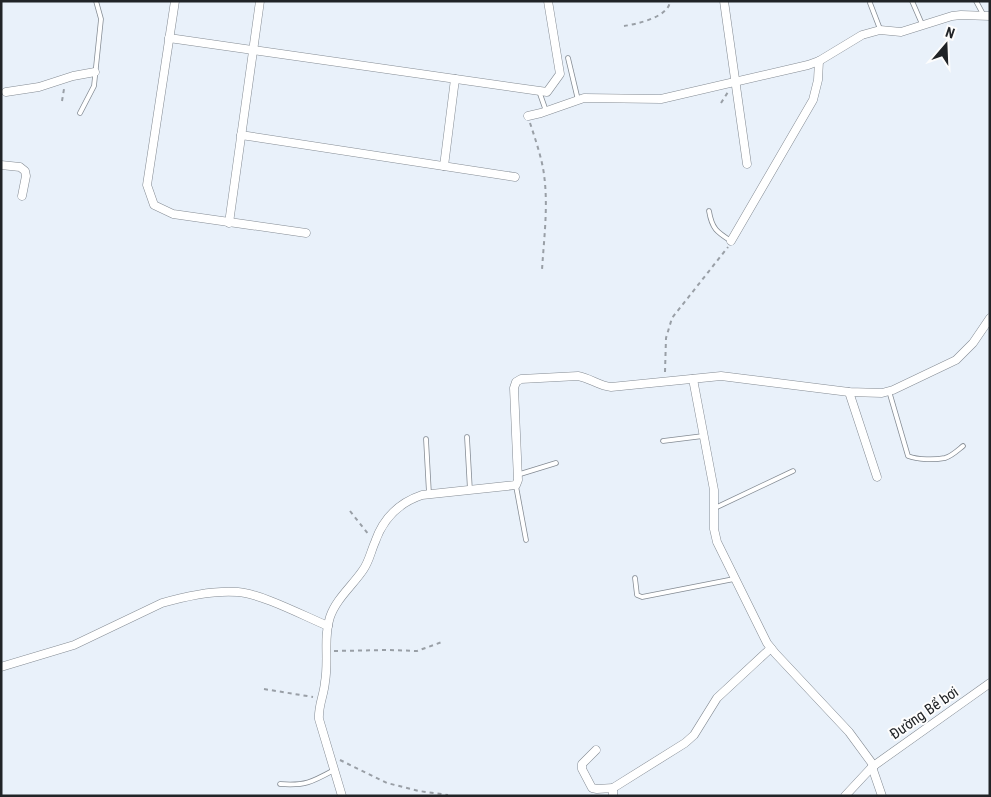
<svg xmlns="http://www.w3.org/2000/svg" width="991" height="797" font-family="'Roboto Condensed',sans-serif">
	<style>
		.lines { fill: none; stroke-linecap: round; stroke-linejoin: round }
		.lane-casing { stroke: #848b93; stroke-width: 5.5 }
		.street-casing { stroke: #848b93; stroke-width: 9 }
		.path { stroke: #999fa6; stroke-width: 2; stroke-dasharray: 4 4; stroke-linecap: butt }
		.lane { stroke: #fff; stroke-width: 4 }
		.street { stroke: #fff; stroke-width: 8 }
		.labels { text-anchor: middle; stroke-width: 4; stroke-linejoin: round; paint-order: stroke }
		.street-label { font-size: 15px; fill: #212427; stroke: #fdfdfd }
	</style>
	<rect width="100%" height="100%" fill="#e9f1fa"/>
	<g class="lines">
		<g class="lane-casing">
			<g id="lane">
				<path d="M912,1L922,24"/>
				<path d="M976,1L984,16"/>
				<path d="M870,3L880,29"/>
				<path d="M568,58L578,100"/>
				<path d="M539,91L546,111"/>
				<path d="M80,113L94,86L101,19L96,1"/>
				<path d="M709,211C712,229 717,232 731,241"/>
				<path d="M889,391L908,456C918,460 935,460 945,458C952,456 958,450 963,446"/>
				<path d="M467,437L470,491"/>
				<path d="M426,439L429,494"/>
				<path d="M663,441L703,436"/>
				<path d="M517,475L556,463"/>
				<path d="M516,486L526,540"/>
				<path d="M715,508L793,471"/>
				<path d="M635,578L637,595L642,597L734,579"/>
				<path d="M280,784C305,786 312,782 334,770"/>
			</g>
		</g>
		<g class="street-casing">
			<g id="street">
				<path d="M175,1L147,185L154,205L173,214L306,233"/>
				<path d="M724,1L747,164"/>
				<path d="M169,38L547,92L560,74L548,1"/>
				<path d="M6,92L39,87L73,76L95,72"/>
				<path d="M528,116L541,113L584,98L661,99L808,65L819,61L862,35L880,30L901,32L952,16L961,15L990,16"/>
				<path d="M241,135L515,177"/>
				<path d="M1,165L20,167L25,171L26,176L22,196"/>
				<path d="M444,166L455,79"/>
				<path d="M229,223L260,1"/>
				<path d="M731,241L813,100L818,80L819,61"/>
				<path d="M693,379L714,490V529L717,542L767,643L775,653L849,732L874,766"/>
				<path d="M849,392L877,477"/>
				<path d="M1,667L74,645L162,603C186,596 213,590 238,592C262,594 304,616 328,626"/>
				<path d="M596,750L582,764V769L592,788L597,789L613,788V796"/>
				<path d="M872,767L882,796"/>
				<path d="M613,788L685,743L694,735L717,698L771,648"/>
				<path d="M342,796L319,719C318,706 324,695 325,682C329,660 323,637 330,617C336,599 353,585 363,570C369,562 371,551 375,542C383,519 398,503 422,495L516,485L518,480L514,388L516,382L521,379L578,376C590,378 599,386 611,387L721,376L849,392L882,393L893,390L956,360L973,343L990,318"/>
				<path d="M845,796L872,767L990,683"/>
			</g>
		</g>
		<g class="path">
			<path d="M624,26C637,24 669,17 670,1"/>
			<path d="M62,101L64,89"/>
			<path d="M721,103L728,92"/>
			<path d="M530,123C535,138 540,153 543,168C549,202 544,237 542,270"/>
			<path d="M665,372L666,338L672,318L728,247"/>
			<path d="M350,511L369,535"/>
			<path d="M334,651L388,650L417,651L442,642"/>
			<path d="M264,689L313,697"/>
			<path d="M340,760L387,783L419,791L448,795"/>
		</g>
		<use href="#lane" class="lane"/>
		<use href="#street" class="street"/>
	</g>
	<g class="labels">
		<g class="street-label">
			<text transform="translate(924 713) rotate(-35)" y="5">Đường Bể bơi</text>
		</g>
	</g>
	<rect width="991" height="797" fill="none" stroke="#212427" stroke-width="5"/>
	<g transform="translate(946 45) rotate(19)" stroke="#fdfdfd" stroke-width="4" paint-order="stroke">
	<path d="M0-4L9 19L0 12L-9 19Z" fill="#212427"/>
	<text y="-8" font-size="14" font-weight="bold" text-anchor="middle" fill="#212427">N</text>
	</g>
</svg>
